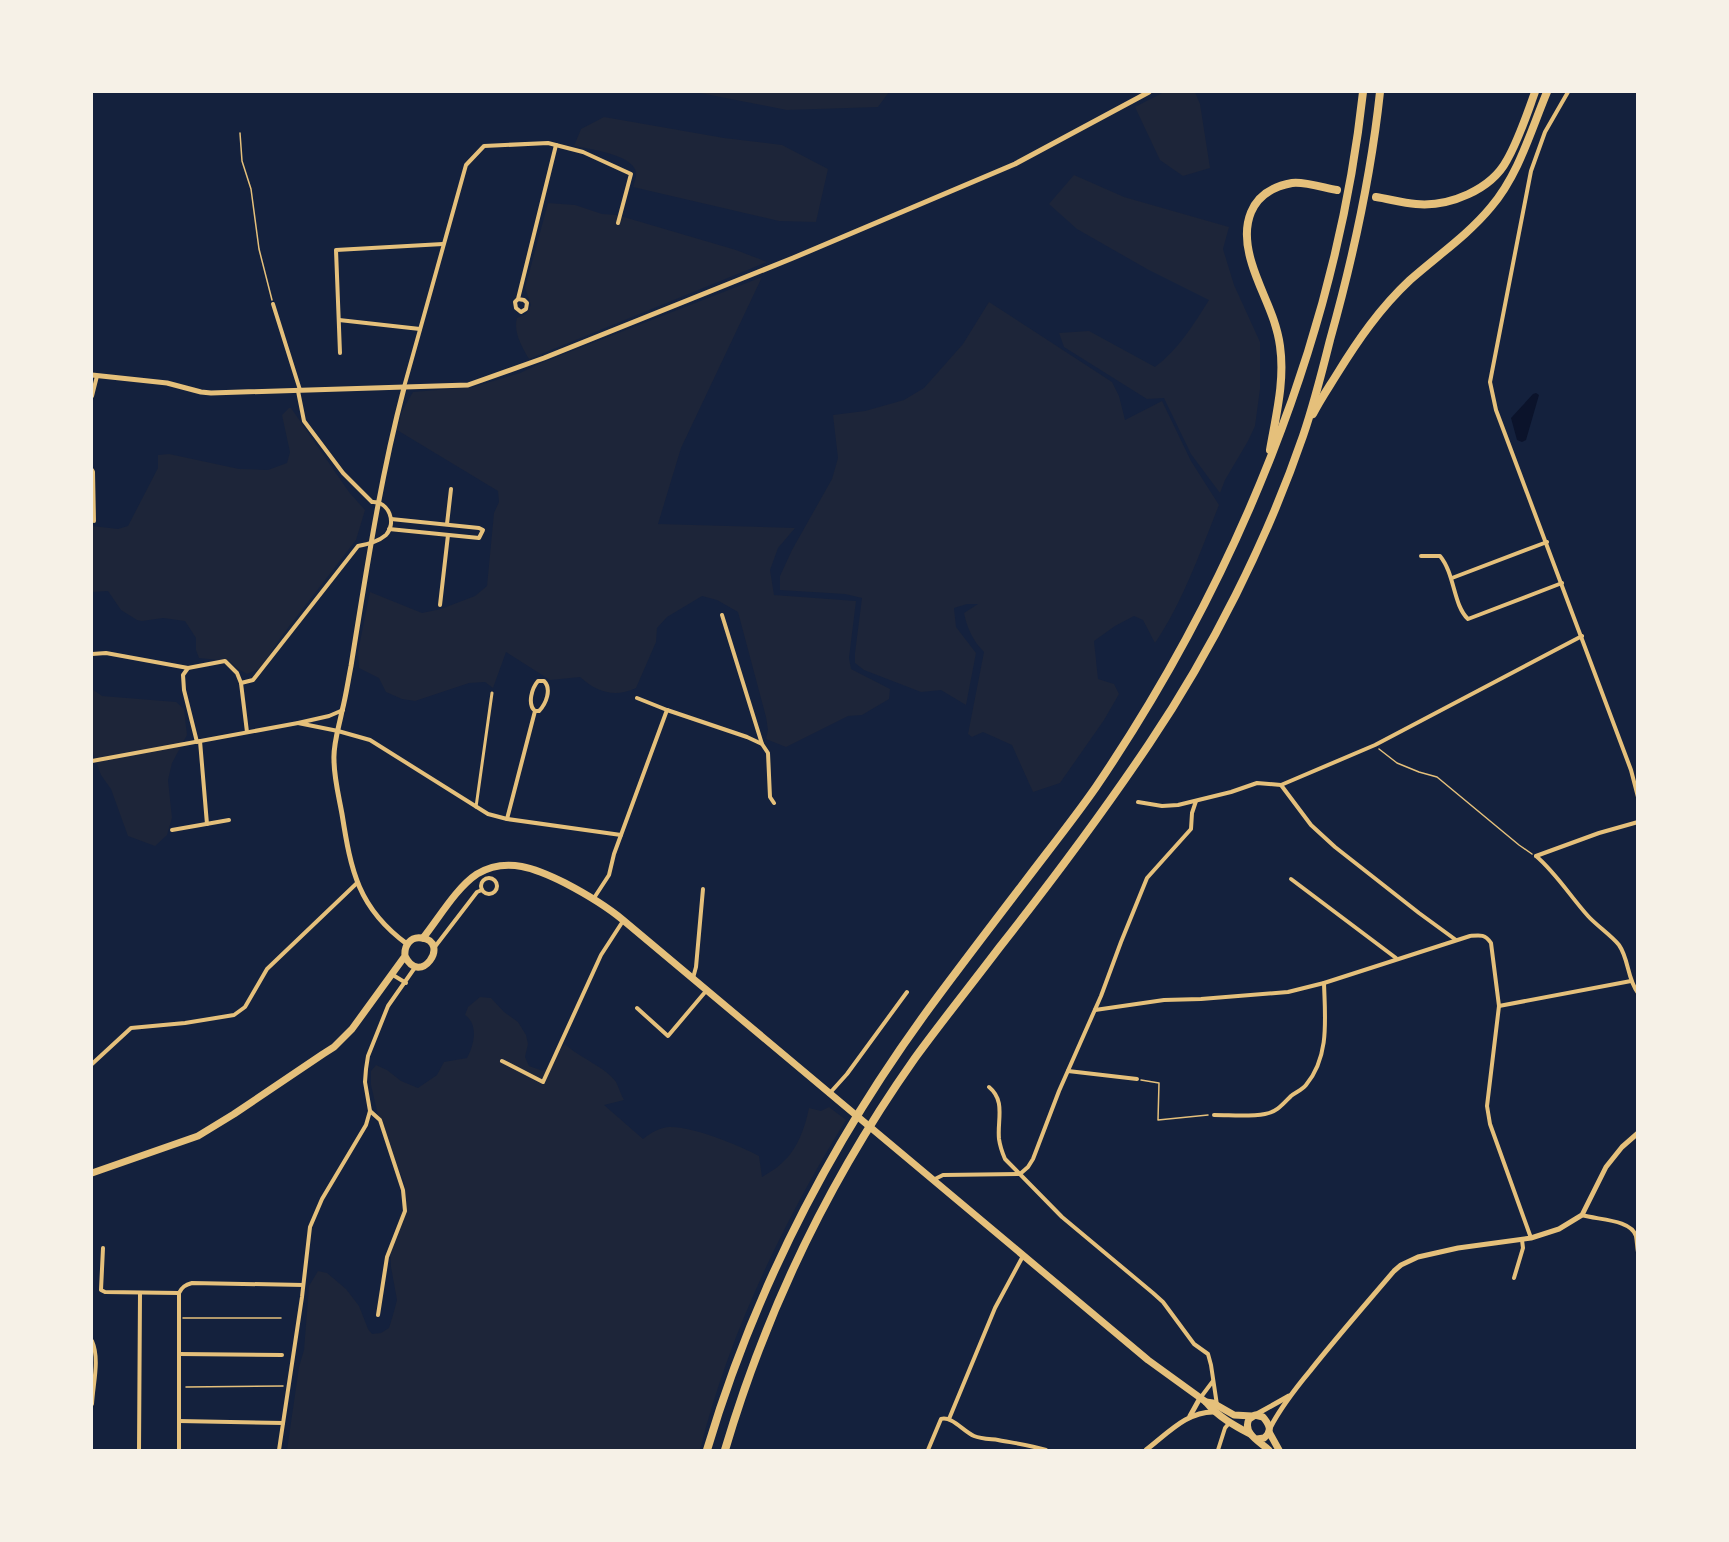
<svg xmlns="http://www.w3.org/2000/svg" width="1729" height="1542" font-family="'Titillium Web',sans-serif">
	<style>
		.green { fill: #1d2539 }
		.water { fill: #0b132b }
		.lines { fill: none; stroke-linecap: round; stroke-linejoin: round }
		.path { stroke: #e5c07b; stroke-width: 1.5 }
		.pedestrian { stroke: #e5c07b; stroke-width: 3 }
		.minor { stroke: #e5c07b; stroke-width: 4 }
		.tertiary { stroke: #e5c07b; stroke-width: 5 }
		.primary { stroke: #e5c07b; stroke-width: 7 }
		.motorway { stroke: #e5c07b; stroke-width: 8 }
	</style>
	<rect width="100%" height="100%" fill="#14213d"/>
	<g class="green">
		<path d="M695,92H889L878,107L787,110Z"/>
		<path d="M1164,92H1195L1200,104L1210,168L1183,176L1160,160L1135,107Z"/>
		<path d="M604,117L724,138L782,145L828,169L816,222L779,221L633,187C634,182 637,177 636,172C632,154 589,149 574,146L581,129Z"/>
		<path d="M1074,175L1124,197L1229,227L1223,249L1234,285L1260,342V389L1255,426L1248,441L1225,480L1220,493L1191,454L1164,398L1147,399L1064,347L1059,333L1089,331L1155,367C1178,350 1194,324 1209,300L1147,269L1077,229L1049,204Z"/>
		<path d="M548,203L575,205L602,214L617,215L736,250L767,262L529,359C522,347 513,332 517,318L526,314L531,305L525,288Z"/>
		<path d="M762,277L681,448L658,524L795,528L778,548L770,570L774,595L856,601L849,658L851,669L890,689L889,699L862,715L848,716L786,747L766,739L768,730L766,717L738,612L717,600L702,596L667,617L657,628L656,642L636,688C614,698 597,692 580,677L550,680L506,652L493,688L485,682L469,683L415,701L402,699L386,692L379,678L359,668L358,652L370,592L422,613L441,609L475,596L487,586L494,513L499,502L498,491L397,430L402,411L413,392L473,387L520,373L541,363Z"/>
		<path d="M989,302L1112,382L1119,396L1125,420L1162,401L1191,461L1219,505C1201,550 1182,604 1155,643L1143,620L1134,616L1115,626L1094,641L1098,679L1114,684L1119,694L1104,720L1060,783L1033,792L1012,745L983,732L972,737L968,734L984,652C973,641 967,628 964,613L978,604H967L954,608L956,627L976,653L966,705L941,690L921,692L864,670L855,663V653L862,598L845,594L780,590V576L792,550L832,479L838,458L833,415L865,411L904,400L924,388L963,344Z"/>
		<path d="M289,408H291L349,492L365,510L356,540L281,637L261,668L247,674L238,669L229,661L199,658L196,650V638L185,621L163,618L142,621L137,620L121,610L108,591L92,592V526L118,529L128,526L158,468V455L169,454L239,469L268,470L287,463L290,452L282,415Z"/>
		<path d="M92,689L102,696L176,702L184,709L187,735L172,763L168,780L172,818L167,835L155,846L128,836L111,789L101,775L92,750Z"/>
		<path d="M480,997L491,998L504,1012L518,1022L526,1035L528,1044L525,1057L529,1066L543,1071C553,1064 555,1052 565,1044C578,1057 607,1068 616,1082C619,1088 621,1095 624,1100L604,1105L643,1139C651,1133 658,1128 669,1127C691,1126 739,1145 759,1156L762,1177C768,1173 776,1169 782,1163C797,1150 805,1128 809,1108L821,1111L829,1107L846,1120C783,1222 729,1334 700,1450H287L299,1367L304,1350L309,1286L318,1271L327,1273L346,1289L359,1306L368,1329L372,1334L381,1333L389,1328L393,1315L397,1300L391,1267L390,1246L406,1197L404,1181L395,1163L380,1124L371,1085V1071L376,1065L387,1070L401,1081L418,1088L437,1075L444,1062L467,1058C474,1045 479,1025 465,1015L468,1007Z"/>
	</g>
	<path class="water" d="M1536,393L1539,395L1526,440L1522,442L1517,440L1511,418L1533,394Z"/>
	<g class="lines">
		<g class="path">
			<path d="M240,133L242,161L251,189L259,249L272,300"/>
			<path d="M1379,749L1397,763L1419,772L1437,777L1519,845L1532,854"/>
			<path d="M1141,1080L1159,1083L1158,1120L1208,1115"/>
			<path d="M183,1318H281"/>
			<path d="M186,1387L283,1386"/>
		</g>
		<path class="pedestrian" d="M476,807L492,693"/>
		<g class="minor">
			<path d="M1568,92L1545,132L1531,171L1490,382L1496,410L1631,770L1638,797"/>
			<path d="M518,299L524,300L527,303L526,309L521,312L516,308L515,302L518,299L556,145"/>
			<path d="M273,304L300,390"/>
			<path d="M339,320L420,329"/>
			<path d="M340,353L336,250L443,244"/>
			<path d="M404,387L466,165L484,146L548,143L583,152L631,174L618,223"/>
			<path d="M92,396L97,376"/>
			<path d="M92,470L93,472L94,521"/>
			<path d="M447,524L451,489"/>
			<path d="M389,529L479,538L483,530L479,528L391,519"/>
			<path d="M1421,556H1440C1455,574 1453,605 1468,619L1562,583"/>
			<path d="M1452,578L1547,542"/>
			<path d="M440,605L448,535"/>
			<path d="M722,615L762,744"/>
			<path d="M92,654L106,653L188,668"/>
			<path d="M241,683L253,680L358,546C368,544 378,542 386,535C397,523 389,501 372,502L343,473L304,421L298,391"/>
			<path d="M637,698L667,710L747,737L762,744L768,753L770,797L774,803"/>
			<path d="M298,723L338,731L370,740L488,814L507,819L621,835"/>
			<path d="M200,741L207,824"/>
			<path d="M197,742L184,690L183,675L188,668L225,661L237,673L241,683L247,732"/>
			<path d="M92,761L298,723L329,716L343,710"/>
			<path d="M1281,785L1311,825L1335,847L1419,913L1456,940"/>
			<path d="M1138,802L1162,806L1178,805L1231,792L1257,783L1281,785L1375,745L1582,636"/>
			<path d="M507,819L535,711H539C546,704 552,689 544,681H538C532,688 527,704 535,711"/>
			<path d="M172,830L229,820"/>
			<path d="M1536,856C1556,873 1570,896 1588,916C1596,925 1612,936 1619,945C1629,959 1627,979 1638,993"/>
			<path d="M1536,856L1599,833L1638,822"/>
			<circle cx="489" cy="886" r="8"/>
			<path d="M1291,879L1396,958"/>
			<path d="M594,898L609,875L614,854L667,710"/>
			<path d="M434,948L477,892L482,890"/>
			<path d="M393,975L406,983"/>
			<path d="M693,978L696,967L703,889"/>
			<path d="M1499,1006L1631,981"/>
			<path d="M637,1008L668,1036L706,991"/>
			<path d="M1095,1010L1164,1000L1201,999L1288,992L1324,983L1470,936C1480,935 1485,934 1491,943L1499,1006L1487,1106L1490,1124L1531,1238"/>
			<path d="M502,1061L543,1082L601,955L623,921"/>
			<path d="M92,1064L131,1028L185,1023L234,1015L245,1007L267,969L357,883"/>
			<path d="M1068,1071L1137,1079"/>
			<path d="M989,1087C1006,1101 997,1120 999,1139C1000,1146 1002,1152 1005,1159L1062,1217L1153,1293L1163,1302L1194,1344L1208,1354L1211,1365L1217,1405"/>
			<path d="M829,1094L847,1074L907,992"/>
			<path d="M1214,1115C1231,1115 1249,1117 1265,1114C1277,1112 1283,1104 1291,1096C1296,1092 1302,1090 1306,1085C1330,1056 1325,1018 1324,983"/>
			<path d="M933,1180L943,1175L1020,1174L1028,1167L1033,1159L1059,1091L1101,996L1121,942L1147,878L1191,829L1192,813L1196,801"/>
			<path d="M1582,1215C1597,1220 1631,1219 1636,1236C1637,1241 1637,1247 1638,1252"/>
			<path d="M103,1248L101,1290L105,1292L179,1293"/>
			<path d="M1514,1278L1523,1248L1522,1240"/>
			<path d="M378,1315L387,1257L405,1211L403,1190L380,1120L370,1111L365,1082L366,1069L368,1056L388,1006L416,966"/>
			<path d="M92,1341C100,1359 93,1384 92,1404"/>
			<path d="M179,1354L282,1355"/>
			<path d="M1201,1397L1213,1381"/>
			<path d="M949,1419L995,1308L1023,1256"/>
			<path d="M179,1421L283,1423"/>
			<path d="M139,1450L140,1293"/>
			<path d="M179,1450V1293C182,1287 185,1285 192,1283L303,1285"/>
			<path d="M279,1450L302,1297L310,1227L322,1199L366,1125L370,1111"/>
			<path d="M928,1450L941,1419C952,1416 963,1431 974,1436C981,1439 990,1439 998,1440C1014,1443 1030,1445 1046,1450"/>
			<path d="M1218,1450L1225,1428L1230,1422"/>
		</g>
		<g class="tertiary">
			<path d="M92,375L167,383L201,392L211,393L468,385L544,358L793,258L1015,164L1149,92"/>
			<path d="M404,388C380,479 366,573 351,666C348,681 346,696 342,711C339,727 333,744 334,760C334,778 339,797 342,814C351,871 358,908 407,944"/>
			<path d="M1255,1415L1289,1396"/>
			<path d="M1190,1416L1200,1398"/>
			<path d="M1270,1428C1281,1407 1295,1389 1310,1371C1337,1337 1366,1304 1394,1271L1401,1265L1418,1257L1458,1248L1531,1238L1559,1229L1582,1215L1606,1167L1622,1147L1638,1133"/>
			<path d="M1146,1450C1167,1434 1188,1410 1216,1412"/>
		</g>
		<g class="primary">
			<path d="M423,938C439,918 456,888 477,874C507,856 537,869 565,883C586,894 605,905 623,920L1148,1360L1206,1402C1217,1416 1235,1426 1250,1434"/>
			<path d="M92,1173L198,1136L234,1114L323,1054L334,1047L352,1029L405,956C404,946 410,936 422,938C451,942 420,988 405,956"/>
			<path d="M1206,1402L1213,1403L1234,1415L1252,1416"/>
			<path d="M1269,1432L1279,1450"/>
			<path d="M1257,1439L1264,1438C1273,1431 1269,1424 1263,1417L1255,1415L1249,1419C1242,1433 1260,1442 1269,1450"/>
		</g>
		<g class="motorway">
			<path d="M1376,197C1389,199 1403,203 1416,204C1449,207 1491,190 1507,160C1519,139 1527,114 1535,92"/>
			<path d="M1313,414C1320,400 1329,387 1337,374C1358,340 1380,308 1410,280C1437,256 1468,235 1491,207C1519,174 1531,130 1547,92"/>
			<path d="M1270,450C1276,415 1285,381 1280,346C1276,316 1260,291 1252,264C1240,226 1248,191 1292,183C1303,181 1325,188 1337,190"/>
			<path d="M707,1450C756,1285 836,1133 939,995C974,948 1010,901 1046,854C1063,832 1080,810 1096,787C1235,582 1336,339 1363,92"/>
			<path d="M725,1450C766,1311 831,1177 915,1058C942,1021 971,985 999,948C1051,882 1102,814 1149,744C1211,652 1267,541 1303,436C1314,404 1322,372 1330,340C1353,258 1371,176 1380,92"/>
		</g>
	</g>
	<rect width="1729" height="1542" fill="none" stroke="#f6f1e7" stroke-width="186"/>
</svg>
